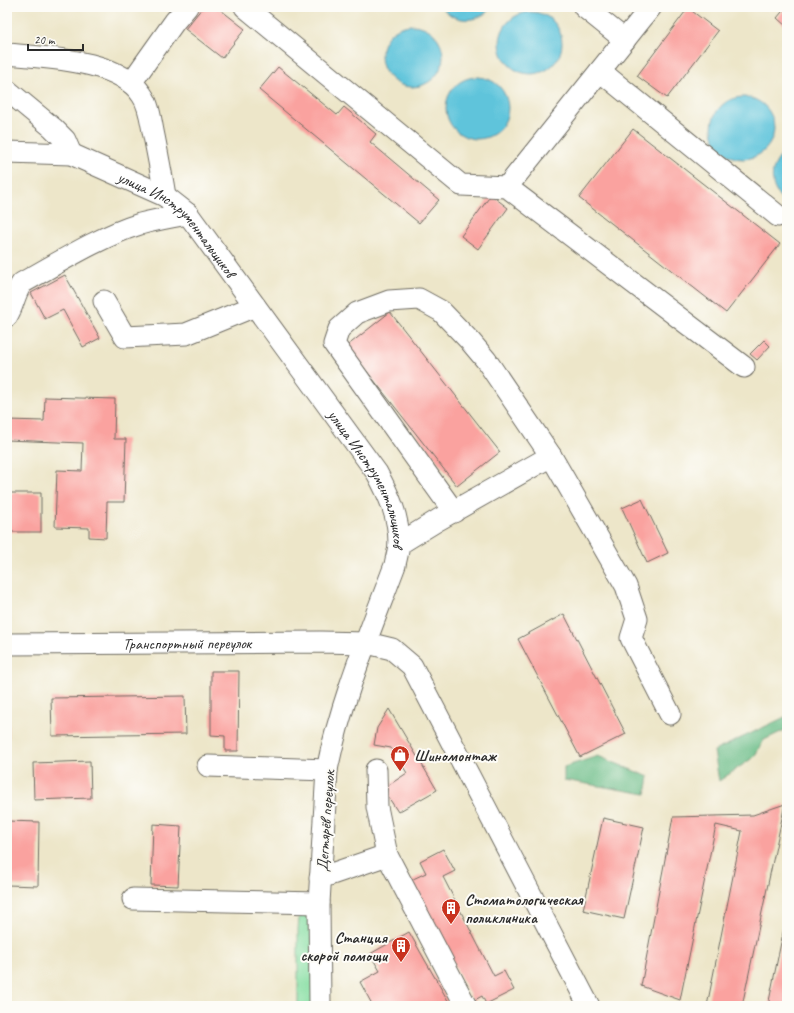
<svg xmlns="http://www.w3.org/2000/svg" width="794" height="1013" font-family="Caveat,sans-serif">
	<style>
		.green { fill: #85dea2; stroke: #588466 }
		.forest { fill: #6cbd88; stroke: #4c745a }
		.water { fill: #5ec4db; stroke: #447883 }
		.building { fill: #faa29f }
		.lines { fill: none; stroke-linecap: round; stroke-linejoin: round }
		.minor-casing { stroke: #6f6c62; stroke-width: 23 }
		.minor { stroke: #fff; stroke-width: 21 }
		.labels { text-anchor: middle; stroke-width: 4; stroke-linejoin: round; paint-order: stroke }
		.street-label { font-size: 16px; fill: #2b2b2b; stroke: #fdfcf7 }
		.poi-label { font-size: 16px; font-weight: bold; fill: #2b2b2b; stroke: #fdfcf7; text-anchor: start }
	</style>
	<rect width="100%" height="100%" fill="#fdfcf7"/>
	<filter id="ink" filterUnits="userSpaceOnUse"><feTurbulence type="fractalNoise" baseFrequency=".025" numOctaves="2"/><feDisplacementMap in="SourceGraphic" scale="8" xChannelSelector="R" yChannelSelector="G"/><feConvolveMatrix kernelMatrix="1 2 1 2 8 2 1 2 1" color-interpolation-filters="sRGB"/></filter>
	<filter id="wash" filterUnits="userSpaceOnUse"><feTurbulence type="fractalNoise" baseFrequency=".012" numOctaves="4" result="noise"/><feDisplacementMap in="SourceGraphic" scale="16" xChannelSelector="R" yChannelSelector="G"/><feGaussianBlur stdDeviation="0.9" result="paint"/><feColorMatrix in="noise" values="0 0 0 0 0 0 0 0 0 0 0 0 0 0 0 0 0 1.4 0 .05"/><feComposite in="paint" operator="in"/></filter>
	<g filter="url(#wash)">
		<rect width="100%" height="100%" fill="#ede6c9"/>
		<path class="green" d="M300,906L317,907L318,1006H298V929Z"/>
		<g class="forest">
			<path d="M787,716V729L764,740L754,757L719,781L714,751Z"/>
			<path d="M598,756L649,777L646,794L564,780V767Z"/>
		</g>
		<g class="water">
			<path d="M442,7H491C480,24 453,23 442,7Z"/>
			<circle cx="531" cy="43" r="31"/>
			<circle cx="412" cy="56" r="31"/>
			<circle cx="477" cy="108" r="31"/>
			<circle cx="743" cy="128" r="31"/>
			<path d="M787,151V203C767,190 768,164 787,151Z"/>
		</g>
		<g id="blocks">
			<g class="building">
				<path d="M203,7H217L245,29L222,58L185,29Z"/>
				<path d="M786,7H787V27L777,18Z"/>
				<path d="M688,8L718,31L667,98L637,76Z"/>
				<path d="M278,67L337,115L344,107L376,134L370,142L439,200L419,223L259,90Z"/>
				<path d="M633,129L780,244L726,313L579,198Z"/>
				<path d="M491,195L508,208L478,249L461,236Z"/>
				<path d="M65,275L100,338L83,347L63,310L45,319L31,293Z"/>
				<path d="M390,312L500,452L457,486L347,346Z"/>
				<path d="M764,340L770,346L757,360L750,354Z"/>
				<path d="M45,397L115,399L114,439H126L124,502H107L106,538L89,537V528L55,527L57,470L82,471L83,443L7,440V420L44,421Z"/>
				<rect x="7" y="493" width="34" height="39"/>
				<path d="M642,499L668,553L647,563L622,508Z"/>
				<path d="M564,614L626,734L580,757L518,639Z"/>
				<path d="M211,671H239L238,751H225V736L211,735Z"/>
				<path d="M185,696L186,734L52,736L51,698Z"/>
				<path d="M389,709L437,790L398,812L383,789L407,773L391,748L374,745L377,728Z"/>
				<path d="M9,717V738H7V718Z"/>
				<path d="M90,761L91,798L34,800L33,763Z"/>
				<path d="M785,804L742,1006H707L742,831L716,825L680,1000L641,986L673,817L753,815Z"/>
				<path d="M603,818L644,827L624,919L583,910Z"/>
				<path d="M7,821L39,822L38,886L7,885Z"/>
				<path d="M153,824L181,826L178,886L151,885Z"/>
				<path d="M443,849L455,871L443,877L494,976L504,971L514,990L486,1004L482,996L473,1001L411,880L426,873L420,861Z"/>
				<path d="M786,918L787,1006H768Z"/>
				<path d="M409,932L451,1006H373L360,982L380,971L370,954Z"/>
			</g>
		</g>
	</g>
	<g filter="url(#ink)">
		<use href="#blocks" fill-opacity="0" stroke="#6f6c62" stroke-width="1"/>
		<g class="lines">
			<g class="minor-casing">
				<g id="minor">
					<path d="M245,7L461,185L507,187L744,367"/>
					<path d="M584,7L625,40"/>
					<path d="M7,54C46,58 119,59 142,95C150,106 151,123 154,136C158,156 162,176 165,196"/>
					<path d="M600,71L778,216"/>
					<path d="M131,83L175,21L187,7"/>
					<path d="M7,90L53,128L65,140L71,154"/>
					<path id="s1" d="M7,152L71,154L165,196L188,214L377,473C389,495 399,517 399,543C399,550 396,558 395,565C370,632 341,700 327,770L319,903L320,1006"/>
					<path d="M507,187L651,7"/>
					<path d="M104,301L125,337L186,334L255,306"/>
					<path d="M7,316C14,305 14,294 22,283C58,263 101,236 140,224C155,220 171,217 188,214"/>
					<path d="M454,512L334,344L339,329L357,313L389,301L419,299L441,311L470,341L486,360L551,456L626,586L637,619L631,638L670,714"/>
					<path d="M399,544L438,520L551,456"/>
					<path id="s2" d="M7,644L320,642L367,643L392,649L412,666L589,1006"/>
					<path d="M208,766L327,770"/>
					<path d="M376,770L377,807L387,855"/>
					<path d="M320,878L387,855L466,1006"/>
					<path d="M133,899L319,903"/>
				</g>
			</g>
			<use href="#minor" class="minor"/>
		</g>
	</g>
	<defs>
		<g id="shop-pin" transform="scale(1)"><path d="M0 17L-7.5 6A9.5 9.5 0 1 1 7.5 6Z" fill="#c8321e" stroke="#fdfcf7"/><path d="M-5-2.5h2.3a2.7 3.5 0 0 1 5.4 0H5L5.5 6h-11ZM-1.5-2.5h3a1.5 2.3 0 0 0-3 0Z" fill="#fff"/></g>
		<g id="building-pin" transform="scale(1)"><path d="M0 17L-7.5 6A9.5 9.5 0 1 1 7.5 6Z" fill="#c8321e" stroke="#fdfcf7"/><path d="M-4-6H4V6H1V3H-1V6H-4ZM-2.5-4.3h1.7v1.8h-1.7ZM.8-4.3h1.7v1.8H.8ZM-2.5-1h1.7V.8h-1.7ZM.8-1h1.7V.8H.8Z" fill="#fff"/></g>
	</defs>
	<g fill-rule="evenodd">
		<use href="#shop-pin" x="400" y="755"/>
		<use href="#building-pin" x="451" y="908"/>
		<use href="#building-pin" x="401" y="946"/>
	</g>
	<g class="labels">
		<g class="street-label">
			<text dy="6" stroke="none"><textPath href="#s1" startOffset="194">улица Инструментальщиков</textPath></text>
			<text dy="6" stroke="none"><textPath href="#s1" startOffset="518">улица Инструментальщиков</textPath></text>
			<text dy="6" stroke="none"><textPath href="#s2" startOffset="180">Транспортный переулок</textPath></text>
			<text transform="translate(325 821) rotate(-86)" y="6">Дегтярёв переулок</text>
		</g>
		<g class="poi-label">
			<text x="414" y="761">Шиномонтаж</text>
			<text x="465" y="905">Стоматологическая<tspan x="465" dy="18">поликлиника</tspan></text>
			<text x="387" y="943" text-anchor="end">Станция<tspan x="387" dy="18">скорой помощи</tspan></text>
		</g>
	</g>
	<rect width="794" height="1013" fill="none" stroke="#fdfcf7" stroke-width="24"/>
	<path d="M28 44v6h55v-6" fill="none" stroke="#2b2b2b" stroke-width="2"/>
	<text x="34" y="44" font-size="12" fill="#2b2b2b" stroke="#fdfcf7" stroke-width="3" paint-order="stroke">20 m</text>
</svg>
